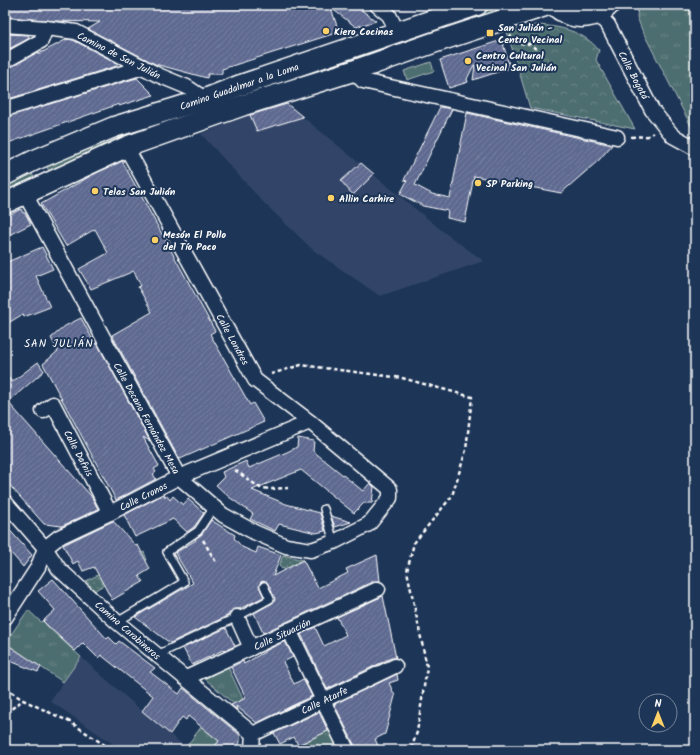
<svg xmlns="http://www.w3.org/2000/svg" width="700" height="755" font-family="Kalam,sans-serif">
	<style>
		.built { fill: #304568 }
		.grass { fill: url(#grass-tufts); stroke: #a6b6b7 }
		.forest { fill: url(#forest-crowns); stroke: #a6b6b7 }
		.garden { fill: url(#garden-dots); stroke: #a6b6b7 }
		.building { fill: url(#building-hatch); stroke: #fff }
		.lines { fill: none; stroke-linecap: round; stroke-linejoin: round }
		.lane-casing { stroke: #fff; stroke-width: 10 }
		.street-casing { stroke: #fff; stroke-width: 17 }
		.secondary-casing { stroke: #fff; stroke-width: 23 }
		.path { stroke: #fff; stroke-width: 2.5; stroke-dasharray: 4 3; stroke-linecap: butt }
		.lane { stroke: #1d3557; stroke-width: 7 }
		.street { stroke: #1d3557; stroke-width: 14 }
		.secondary { stroke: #1d3557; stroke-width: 20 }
		.poi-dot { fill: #ffd166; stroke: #1d3557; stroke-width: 1.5 }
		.labels { text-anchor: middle; stroke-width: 4; stroke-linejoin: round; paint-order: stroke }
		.poi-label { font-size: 10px; font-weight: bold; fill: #fff; stroke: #1d3557; text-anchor: start }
		.street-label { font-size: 10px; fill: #fff; stroke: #1d3557 }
		.neighbourhood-label { font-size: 11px; letter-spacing: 1px; fill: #fff; stroke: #1d3557 }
	</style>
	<defs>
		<pattern id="grass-tufts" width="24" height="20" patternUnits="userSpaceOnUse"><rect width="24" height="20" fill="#4d6e6f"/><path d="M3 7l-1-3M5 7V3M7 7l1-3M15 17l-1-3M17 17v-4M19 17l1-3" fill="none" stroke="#688485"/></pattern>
		<pattern id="forest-crowns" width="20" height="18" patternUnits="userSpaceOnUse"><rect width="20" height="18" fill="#4d6e6f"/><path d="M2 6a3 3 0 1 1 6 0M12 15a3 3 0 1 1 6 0" fill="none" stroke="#688485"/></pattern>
		<pattern id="garden-dots" width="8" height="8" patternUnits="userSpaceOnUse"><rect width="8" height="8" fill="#4d6e6f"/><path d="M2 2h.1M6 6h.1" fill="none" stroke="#688485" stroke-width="1.8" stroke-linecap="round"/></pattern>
		<pattern id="building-hatch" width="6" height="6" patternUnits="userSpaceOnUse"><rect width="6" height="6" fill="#5e6a91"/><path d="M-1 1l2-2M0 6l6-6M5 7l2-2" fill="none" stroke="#7680a2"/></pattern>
	</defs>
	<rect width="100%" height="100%" fill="#1d3557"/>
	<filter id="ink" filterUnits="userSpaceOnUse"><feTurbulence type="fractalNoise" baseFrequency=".025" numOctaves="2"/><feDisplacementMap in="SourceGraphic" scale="8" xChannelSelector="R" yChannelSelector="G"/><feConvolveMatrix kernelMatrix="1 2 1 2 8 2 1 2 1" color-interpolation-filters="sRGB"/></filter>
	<g filter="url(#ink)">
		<g class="built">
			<path d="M394,5H425L403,12Z"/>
			<path d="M695,102V155L688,151Z"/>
			<path d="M287,104L445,233L484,261L380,296L313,250L263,202L201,134L250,115Z"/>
			<path d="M81,657L142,711L189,750H122L50,701Z"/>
		</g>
		<g class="grass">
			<path d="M638,5H695V102L691,126L642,30L637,17Z"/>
			<path d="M491,9L492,12L439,30L436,28Z"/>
			<path d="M412,36L416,38L248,95L247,92Z"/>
			<path d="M232,97L122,140L49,171L46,165L119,135Z"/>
			<path d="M31,171L34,178L5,193V185Z"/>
			<path d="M28,610L41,622L43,621L49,628L81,657L63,682L5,643Z"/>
			<path d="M228,667L243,699L234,704L205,679L206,678Z"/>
			<path d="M214,710L232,724L212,750H189L186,747Z"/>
			<path d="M332,729L342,750H289Z"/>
		</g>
		<g class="forest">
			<path d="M536,25C560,26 583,31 599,50L596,60L635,129L530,108L507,32Z"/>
			<path d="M431,62L434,71L407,80L404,71Z"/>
		</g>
		<g class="garden">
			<path d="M144,552L147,560L97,589L95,591L86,581Z"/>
			<path d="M283,555L303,560L288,568L287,567L282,569L279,566Z"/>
		</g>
		<g class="building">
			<path d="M5,5H355L376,21L356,27L331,8L339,32L222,69V74H208L207,78L155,64L88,29L100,22L54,21L5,17Z"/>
			<path d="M5,34L28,35L30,38L5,51Z"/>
			<path d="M67,39L73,40L117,63V66L5,100V69L9,68L38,52L39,54Z"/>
			<path d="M502,40L510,68L473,80L475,65H474L467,79L468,82L449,88L440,60Z"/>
			<path d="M137,78L154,95L119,106V104L5,144V117Z"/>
			<path d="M287,104L303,117L257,131L250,115Z"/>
			<path d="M440,107L452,109L415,185L432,194L450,198L467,113L612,145L599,160L561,193L474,176L465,222L447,218L448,211L423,206L400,194L407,181L404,180Z"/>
			<path d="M122,161L215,331L210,334L250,405L253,403L264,422L180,459L178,457L112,335L152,312L138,287L141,286L134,271L91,289L79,269L108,253L95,229L66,246L41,204L94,174Z"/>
			<path d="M361,163L374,174L353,195L341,181Z"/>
			<path d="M21,209L23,213H25L31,224L5,237V217Z"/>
			<path d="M42,247L53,269L36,276L50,307L24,317L23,314L5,325V263Z"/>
			<path d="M81,318L95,344L97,343L150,441L143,437L159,466L154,469L156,472L153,474L156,479L116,500L43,364L58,351L51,338L65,326Z"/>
			<path d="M38,362L44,371L8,402L91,496L98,509L62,526L44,524L5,480V374L12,382Z"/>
			<path d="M298,438L314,441L313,451L363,491L370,483L374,487L372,503H364L354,513L301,470L252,490L286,504L320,513L325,531L316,533L279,524L275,531L250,519L253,514L229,497L216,485L224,477L222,472L246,461L249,468L287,452L297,447Z"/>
			<path d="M164,494L165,497L167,496L170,500L173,496L183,505L188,499L204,513L194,527L187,532L173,519L135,537L124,515Z"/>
			<path d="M331,516L351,522L335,527Z"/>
			<path d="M211,520L235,535L234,538L242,547L256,553L258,547L281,555L273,576L303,560L318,588L348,573L346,569L377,555L380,581H374L263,633L254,613L272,603L275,599L268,584L267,582L262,581L260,583L259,586L264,597L239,609H233L227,616L170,643L135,617L193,583L175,553L196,540L195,539L202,534Z"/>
			<path d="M113,521L136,546L138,545L150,569L139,576L143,582L112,600L94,567L83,571L78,561L73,564L63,545Z"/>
			<path d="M5,525L32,555L23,567L5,546Z"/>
			<path d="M53,579L107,639L109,637L116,644L119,641L155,668L150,672L179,694L183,688L240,735V742L236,750H212L219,741L188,716L186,720L182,717L170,734L142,711L153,696L101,655L98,658L83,643L75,651L48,626L43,621L55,610L38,591Z"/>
			<path d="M383,596L396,658H391L327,689L301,634L315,627L324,646L346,635L337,617Z"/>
			<path d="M226,628L235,646L224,651L223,650L192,665L183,648Z"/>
			<path d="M285,641L293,657L283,662L294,684L303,679L312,696L257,723L236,706L237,710L231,705L246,698L231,667L243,661L244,664L266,651H265Z"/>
			<path d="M5,643L41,667L38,672L5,659Z"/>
			<path d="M397,674L398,680L389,683L395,696L385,734L375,739L380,750H355V746L334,704Z"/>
			<path d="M319,712L328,731L298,745L294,737L280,744L274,733Z"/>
		</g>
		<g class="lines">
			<g class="lane-casing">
				<g id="lane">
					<path d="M324,509L334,542"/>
					<path d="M117,622L184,582L167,552L198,531L214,507"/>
					<path d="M157,655L237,617L270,599L264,586"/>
				</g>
			</g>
			<g class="street-casing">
				<g id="street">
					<path d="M377,5L389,15L398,33"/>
					<path d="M597,14L608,25L652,110L673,136L695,148"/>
					<path d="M5,25L46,28L76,32L158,75L187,87L205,99"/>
					<path d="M5,61L41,41L46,28"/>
					<path d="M353,71L363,81L617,137"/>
					<path d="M5,109L143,67"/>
					<path d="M25,194L179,477L223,515L254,532L286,546L311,550L334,542L369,524L390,498V489L310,422L255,380L126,147"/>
					<path d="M43,411L53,404L110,513"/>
					<path d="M5,502L45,548L59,569L117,622L253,734L252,748L250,750"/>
					<path d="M45,548L59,537L110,513L179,477L310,422"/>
					<path d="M237,617L251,648"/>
					<path d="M5,618L38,567L45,548"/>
					<path d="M289,630L347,750"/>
					<path d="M186,678L378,589"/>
					<path d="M253,734L395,666"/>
				</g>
			</g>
			<g class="secondary-casing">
				<g id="secondary">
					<path d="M554,5C557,7 559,10 562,11C576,21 598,18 609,5"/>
					<path d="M5,175L35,160L114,127L205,99L238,86L477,5"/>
					<path d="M5,203L126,147L244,105L353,71L433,43L548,5"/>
				</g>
			</g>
			<g class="path">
				<path d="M510,35L512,40L519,43L530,44L536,49"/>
				<path d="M631,137L649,136L653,133"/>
				<path d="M271,374L301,365L402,378L472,397L466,450L452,496L414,543L407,571L427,667L417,732L411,750"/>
				<path d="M235,470L260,488L272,489L288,488"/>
				<path d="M203,540L217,564"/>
				<path d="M5,688L23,700L70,722L112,750"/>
				<path d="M5,710H10L23,700"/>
			</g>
			<use href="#lane" class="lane"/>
			<use href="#street" class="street"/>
			<use href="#secondary" class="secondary"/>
		</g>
	</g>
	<g class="poi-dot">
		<circle cx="326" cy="31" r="4"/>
		<rect x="486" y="29" width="8" height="8" rx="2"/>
		<circle cx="468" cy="61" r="4"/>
		<circle cx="478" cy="183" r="4"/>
		<circle cx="95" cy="191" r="4"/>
		<circle cx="331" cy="198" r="4"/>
		<circle cx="155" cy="240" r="4"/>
	</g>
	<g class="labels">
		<g class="poi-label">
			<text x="498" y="31">San Julián -<tspan x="498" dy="12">Centro Vecinal</tspan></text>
			<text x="334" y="35">Kiero Cocinas</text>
			<text x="476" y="59">Centro Cultural<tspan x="476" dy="12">Vecinal San Julián</tspan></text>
			<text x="486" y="187">SP Parking</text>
			<text x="103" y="195">Telas San Julián</text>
			<text x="339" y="202">Allin Carhire</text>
			<text x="163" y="238">Mesón El Pollo<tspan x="163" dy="12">del Tío Paco</tspan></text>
		</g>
		<g class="street-label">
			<text transform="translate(119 55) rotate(27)" y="4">Camino de San Julián</text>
			<text transform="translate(634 75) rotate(62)" y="4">Calle Bogotá</text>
			<text transform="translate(239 86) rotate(-19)" y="4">Camino Guadalmar a la Loma</text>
			<text transform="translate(233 339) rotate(61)" y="4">Calle Londres</text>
			<text transform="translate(147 418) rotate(61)" y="4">Calle Decano Fernández Mesa</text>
			<text transform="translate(79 453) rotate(62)" y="4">Calle Dafnis</text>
			<text transform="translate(143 496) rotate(-27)" y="4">Calle Cronos</text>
			<text transform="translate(128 630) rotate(41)" y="4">Camino Carabineros</text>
			<text transform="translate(282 634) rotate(-25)" y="4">Calle Situación</text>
			<text transform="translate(324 700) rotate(-26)" y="4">Calle Atarfe</text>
		</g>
		<g class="neighbourhood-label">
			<text x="59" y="347">SAN JULIÁN</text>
		</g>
	</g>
	<rect width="700" height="755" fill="none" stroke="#1d3557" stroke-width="20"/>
	<rect x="10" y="10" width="680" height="735" fill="none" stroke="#fff" stroke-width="1.5" filter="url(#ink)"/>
	<g transform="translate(658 713)"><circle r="19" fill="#1d3557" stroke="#77869a"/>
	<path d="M0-3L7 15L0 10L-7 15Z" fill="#ffd166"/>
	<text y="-6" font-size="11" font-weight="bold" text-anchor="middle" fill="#ffffff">N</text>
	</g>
</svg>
